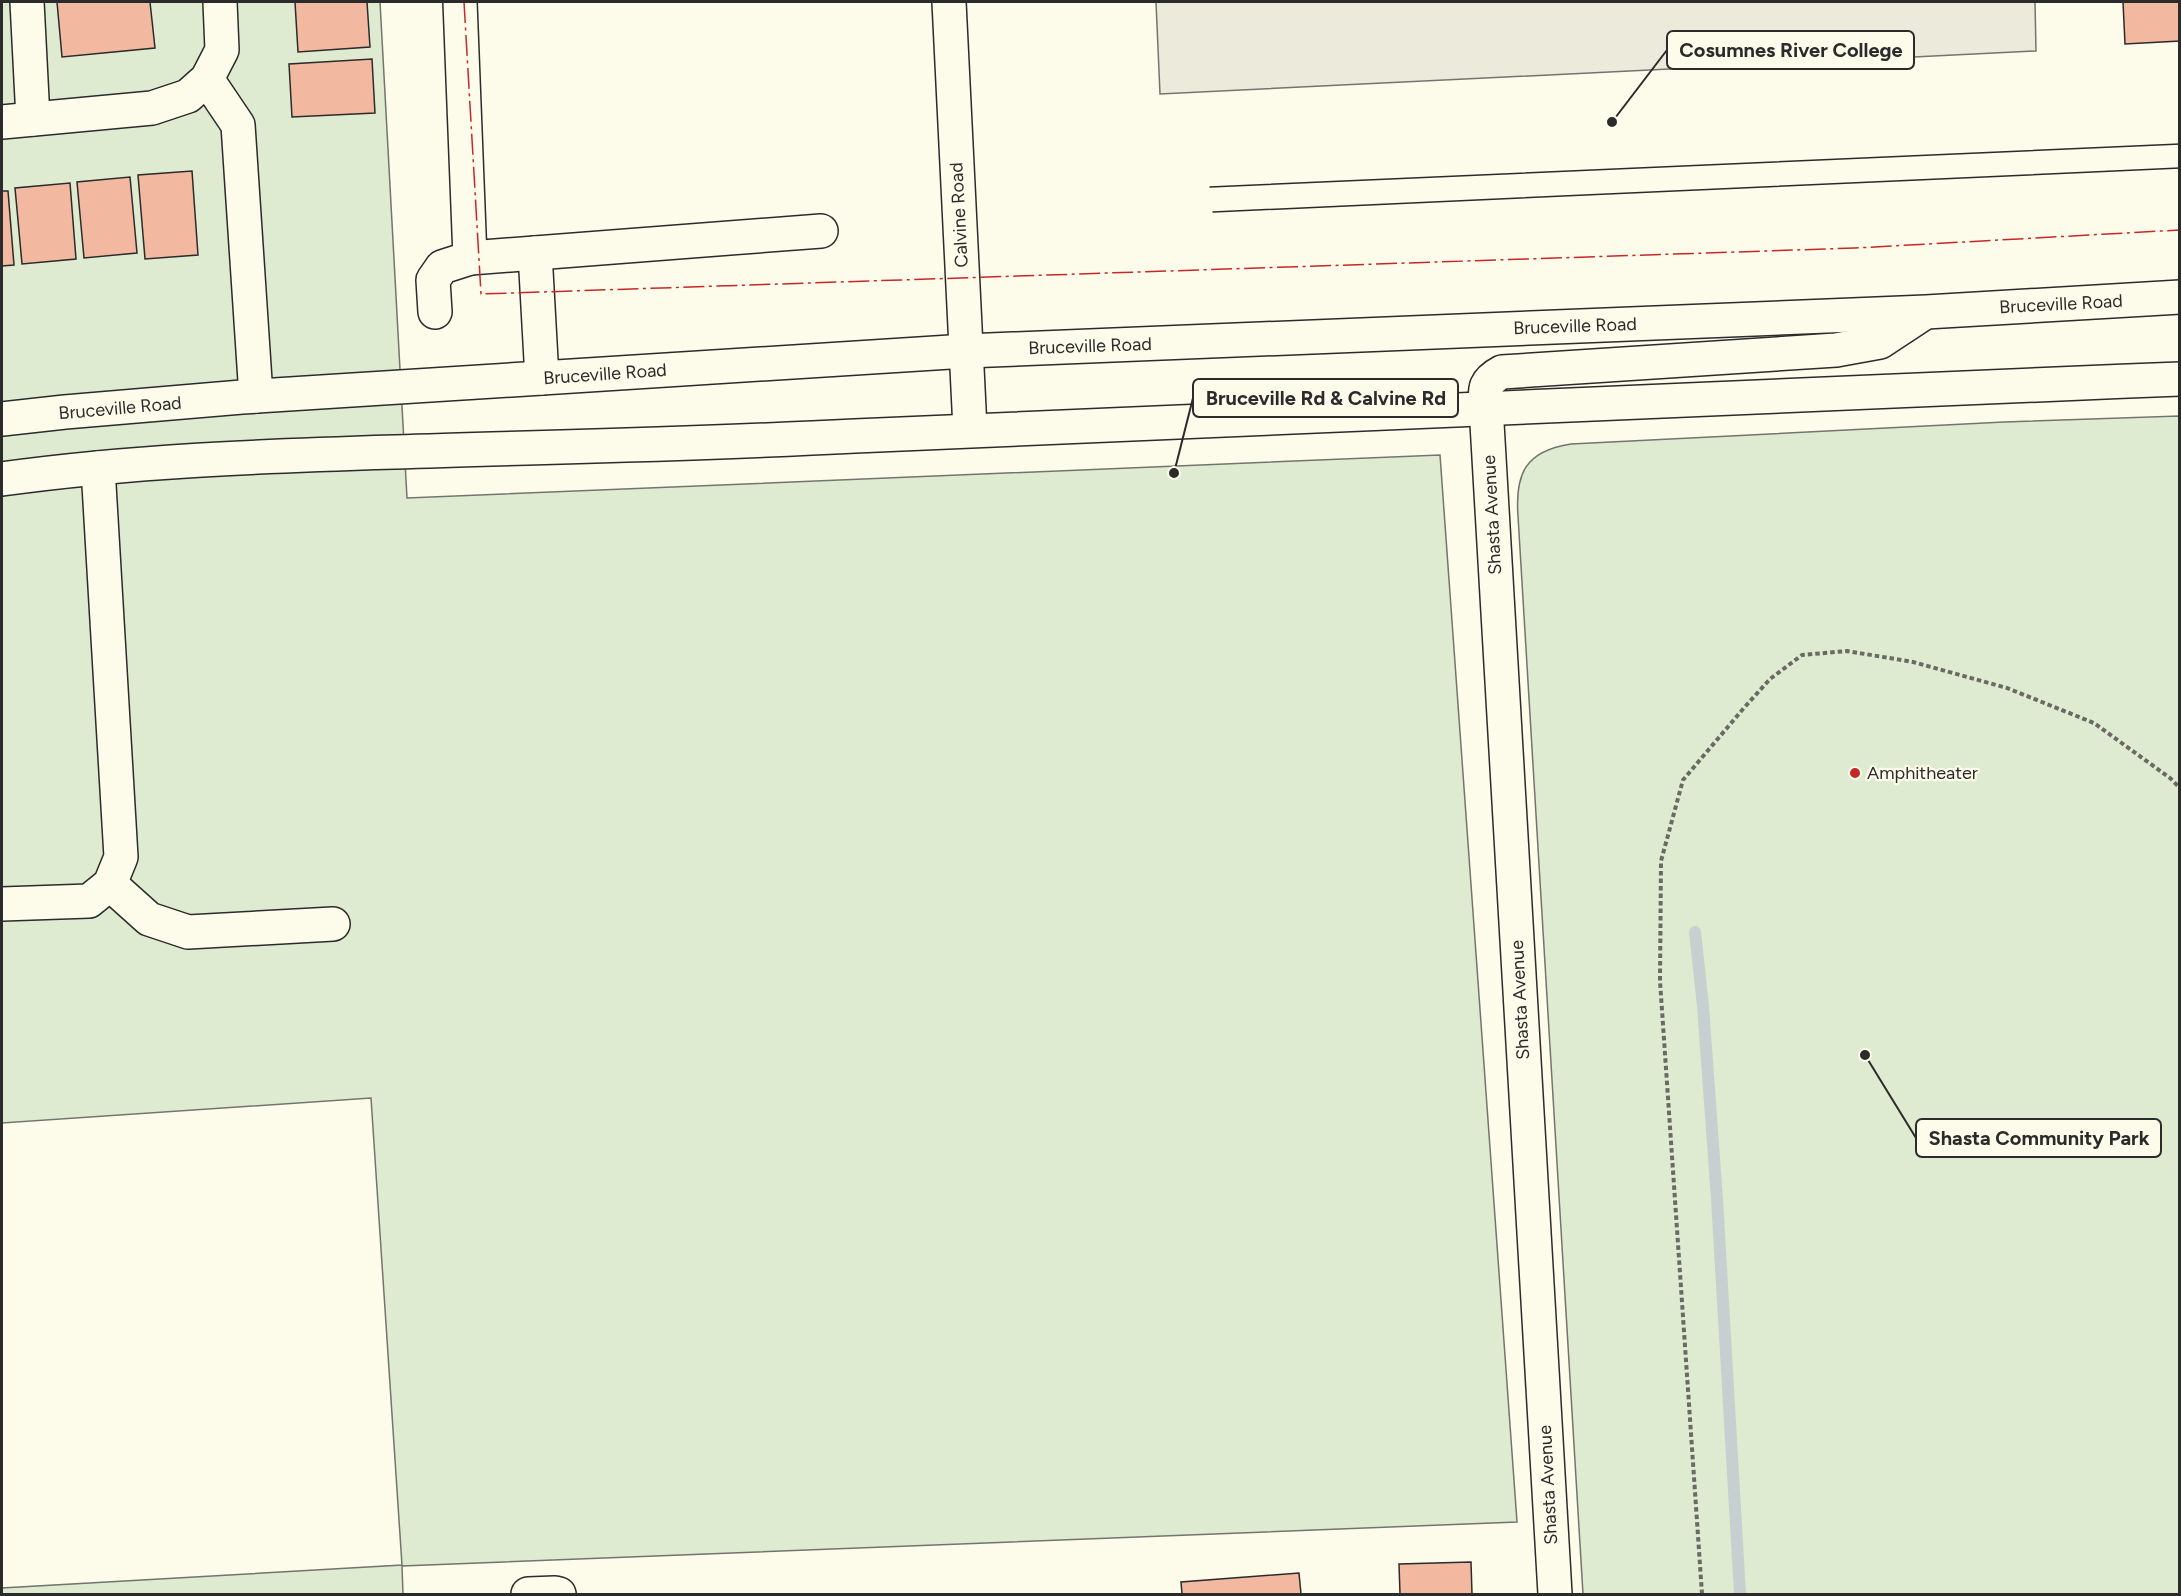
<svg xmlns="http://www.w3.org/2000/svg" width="2181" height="1596" font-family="Figtree,sans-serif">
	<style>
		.green { fill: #deebd1; stroke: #74746e; stroke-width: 1.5 }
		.parking { fill: #eceadb; stroke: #74746e; stroke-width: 1.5 }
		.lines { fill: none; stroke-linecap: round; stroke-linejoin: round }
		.stream { stroke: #c7d0d0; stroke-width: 12 }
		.building { fill: #f2b8a0; stroke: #2b2b2b; stroke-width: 1.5 }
		.minor-casing { stroke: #2b2b2b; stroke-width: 36 }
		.major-casing { stroke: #2b2b2b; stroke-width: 36 }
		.path { stroke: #6a6964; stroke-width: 4; stroke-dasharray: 4.5 3; stroke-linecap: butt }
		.minor { stroke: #fdfbea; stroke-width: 33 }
		.major { stroke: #fdfbea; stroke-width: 33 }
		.tram { stroke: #2b2b2b; stroke-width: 1.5 }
		.power { stroke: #c62828; stroke-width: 1.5; stroke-dasharray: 21 4.5 3 4.5; stroke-linecap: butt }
		.poi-dot { fill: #c62828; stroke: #fdfbea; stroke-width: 2 }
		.labels { text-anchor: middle; stroke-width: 4.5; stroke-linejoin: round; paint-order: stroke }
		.street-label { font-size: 18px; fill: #2b2b2b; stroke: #fdfbea }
		.poi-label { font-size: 18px; fill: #2b2b2b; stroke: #fdfbea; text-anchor: start }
		.leader { fill: none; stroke: #2b2b2b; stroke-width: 2 }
		.callout-dot { fill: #2b2b2b; stroke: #fdfbea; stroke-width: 2 }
		.callout { fill: #fdfbea; stroke: #2b2b2b; stroke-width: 2 }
		.callout-label { font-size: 20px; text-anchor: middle; font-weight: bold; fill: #2b2b2b }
	</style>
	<rect width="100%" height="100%" fill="#fdfbea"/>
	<g class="green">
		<path d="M2,2H380L407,498L1440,455L1517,1522L402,1566L403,1594H2V1588L402,1565L371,1098L2,1123Z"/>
		<path d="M2179,416V1594H1583L1518,516C1515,474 1525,451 1571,444L2004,422Z"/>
	</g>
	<path class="parking" d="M1156,2H2035L2036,51L1160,94Z"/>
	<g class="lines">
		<path class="stream" d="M1695,932L1703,1006L1717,1199L1740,1594"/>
	</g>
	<g class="building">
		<path d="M57,2H150L155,48L62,57Z"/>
		<path d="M295,2H367L370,47L298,52Z"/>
		<path d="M2123,2H2180V41L2125,44Z"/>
		<path d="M372,59L375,113L292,117L289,64Z"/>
		<path d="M192,171L198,255L145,259L138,175Z"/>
		<path d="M130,177L137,253L84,258L77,182Z"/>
		<path d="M70,183L76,259L22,264L15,188Z"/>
		<path d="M2,191H8L14,265L2,266Z"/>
		<path d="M1471,1562L1472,1594H1400L1399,1564Z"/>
		<path d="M1299,1573L1301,1594H1182L1181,1582Z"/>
	</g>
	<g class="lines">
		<g class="minor-casing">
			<g id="minor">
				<path d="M27,2L33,119"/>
				<path d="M460,2L470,258L821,231"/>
				<path d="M949,2L970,429"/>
				<path d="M207,79L238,125L256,396"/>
				<path d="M2,122L152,108L188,96L207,79L222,50L220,2"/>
				<path d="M535,253L542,378"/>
				<path d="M435,312L433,280L442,267L470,258"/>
				<path d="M1486,406L1555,1594"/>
				<path d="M110,884L149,919L188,932L333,924"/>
				<path d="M2,904L89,901L110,884L121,857L98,468"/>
				<path d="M528,1594L555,1593L559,1594"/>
			</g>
		</g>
		<g class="major-casing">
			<g id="major">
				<path d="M1486,406C1484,388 1485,381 1502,372L1836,350L1880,342L1924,313"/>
				<path d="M2,419L65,412L242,397L966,351L1926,312L2180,297"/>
				<path d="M2,479C132,461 263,456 395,452C548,447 702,444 855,436C1296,414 1738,396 2180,379"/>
			</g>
		</g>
		<path class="path" d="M1702,1594L1660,981L1661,861L1683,780L1743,709L1770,679L1802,655L1847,651L1913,662L2007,688L2094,723L2170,778L2180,788"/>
		<use href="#minor" class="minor"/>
		<use href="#major" class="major"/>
		<g class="tram">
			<path d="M1210,187L2180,144"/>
			<path d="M1213,212L2180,168"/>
		</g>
		<path class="power" d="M464,2L481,294L1855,248L2180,230"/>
	</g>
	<circle class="poi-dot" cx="1855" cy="773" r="6"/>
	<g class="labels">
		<g class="street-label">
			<text transform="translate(959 215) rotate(-93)" y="6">Calvine Road</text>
			<text transform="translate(2061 304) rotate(-3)" y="6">Bruceville Road</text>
			<text transform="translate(1575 326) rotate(-2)" y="6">Bruceville Road</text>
			<text transform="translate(1090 346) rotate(-2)" y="6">Bruceville Road</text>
			<text transform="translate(605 374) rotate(-4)" y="6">Bruceville Road</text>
			<text transform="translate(120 408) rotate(-5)" y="6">Bruceville Road</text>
			<text transform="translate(1492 515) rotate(-93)" y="6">Shasta Avenue</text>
			<text transform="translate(1520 1000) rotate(-93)" y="6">Shasta Avenue</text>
			<text transform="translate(1548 1485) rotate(-93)" y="6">Shasta Avenue</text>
		</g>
		<g class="poi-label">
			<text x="1867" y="779">Amphitheater</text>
		</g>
	</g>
	<path class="leader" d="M1612 122L1667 50M1174 473L1193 398M1865 1055L1916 1138"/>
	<g class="callout-dot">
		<circle cx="1612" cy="122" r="6"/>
		<circle cx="1174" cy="473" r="6"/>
		<circle cx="1865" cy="1055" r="6"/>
	</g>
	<g class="callout">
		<rect x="1667" y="31" width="247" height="38" rx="6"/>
		<rect x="1193" y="379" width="265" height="38" rx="6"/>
		<rect x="1916" y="1119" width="245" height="38" rx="6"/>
	</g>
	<g class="callout-label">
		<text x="1791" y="57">Cosumnes River College</text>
		<text x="1326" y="405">Bruceville Rd &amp; Calvine Rd</text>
		<text x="2039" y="1145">Shasta Community Park</text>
	</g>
	<rect width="2181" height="1596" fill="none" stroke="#2b2b2b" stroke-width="6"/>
</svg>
